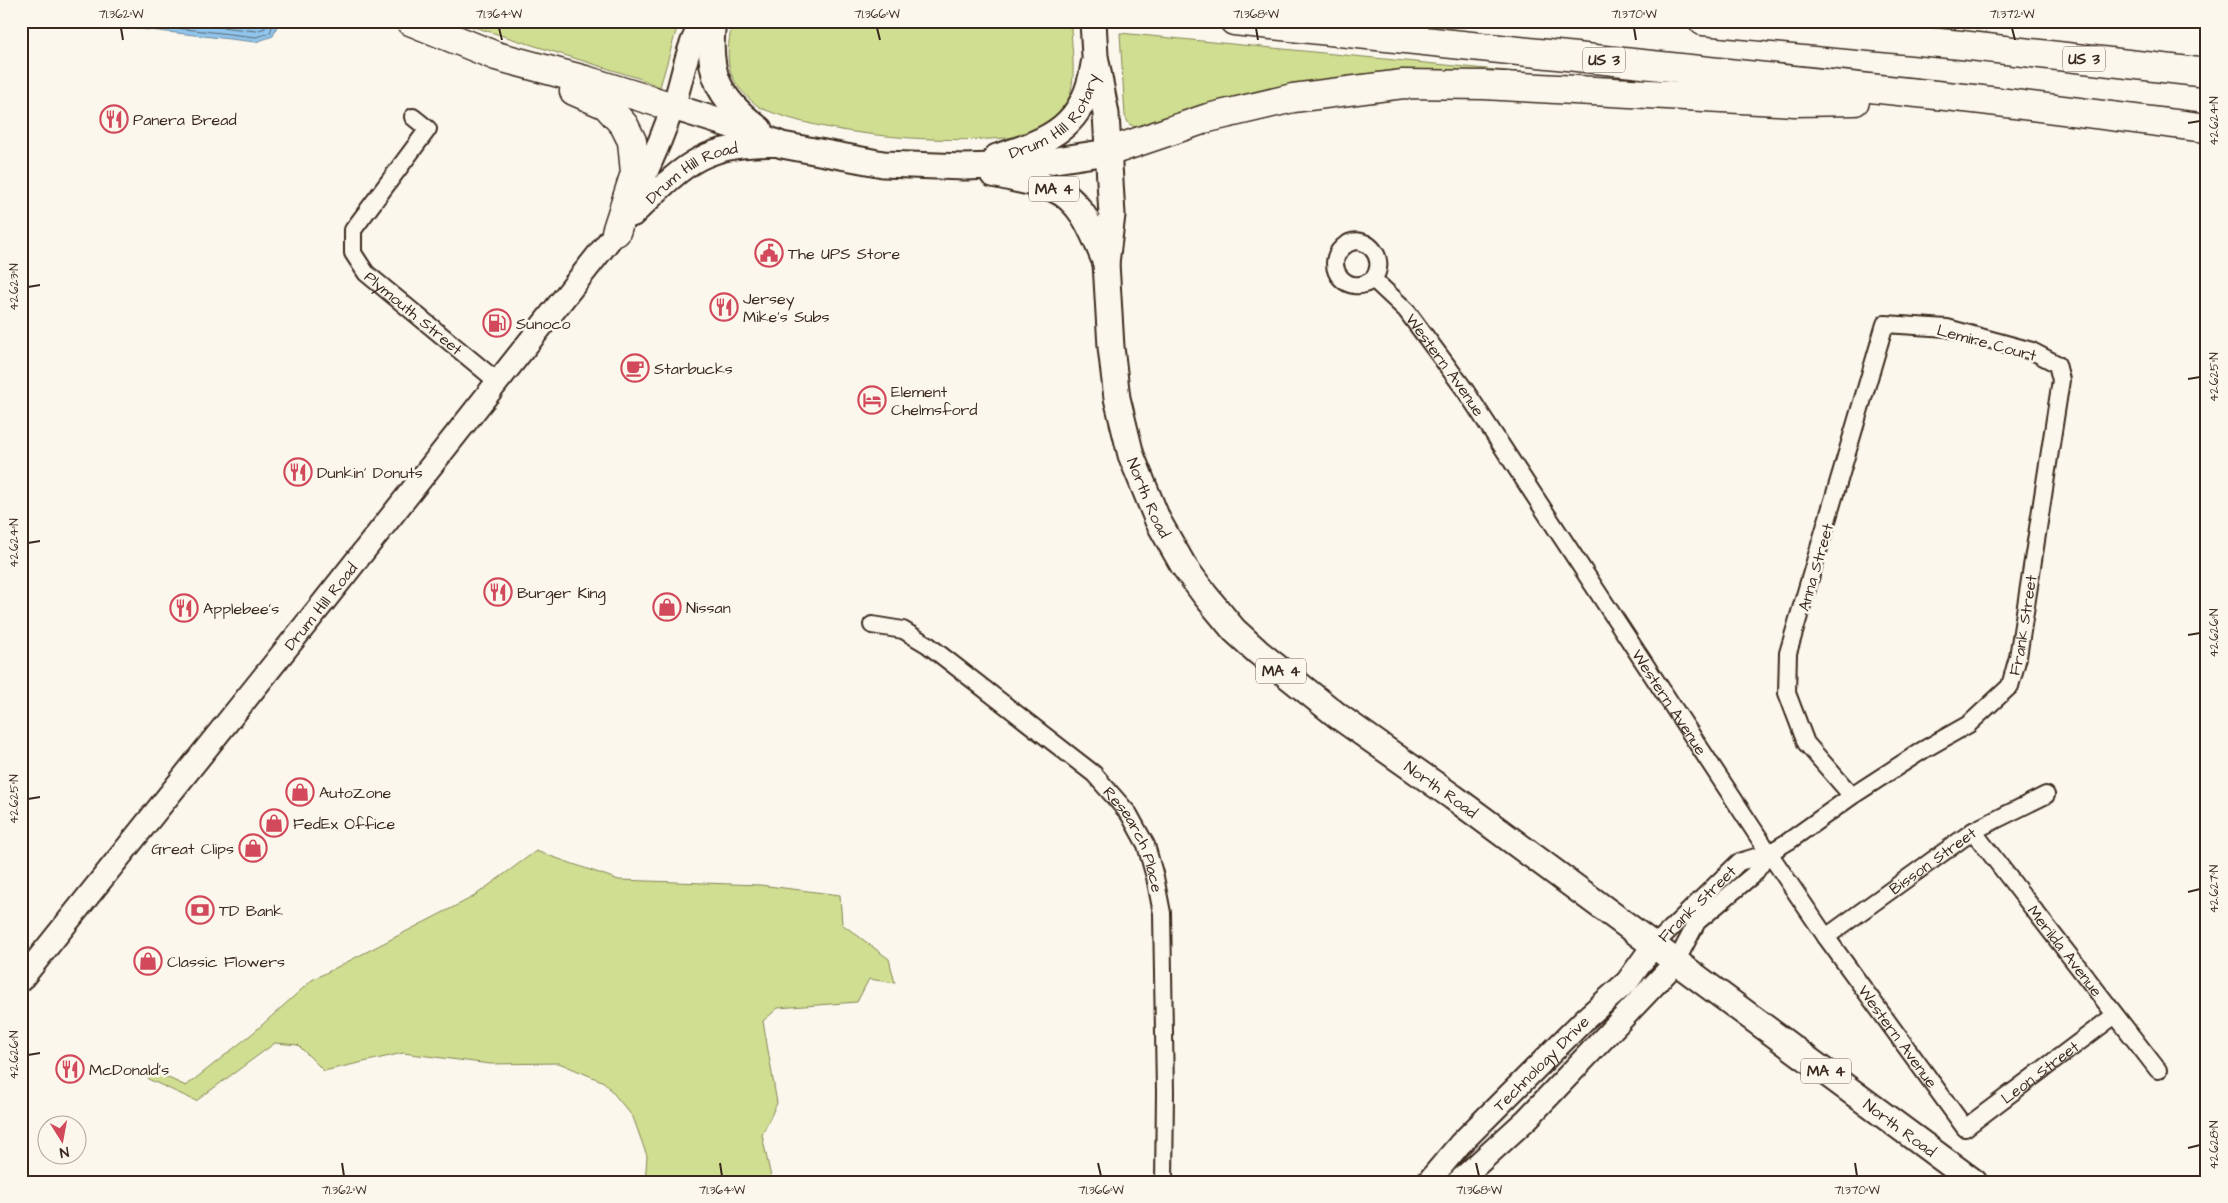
<svg xmlns="http://www.w3.org/2000/svg" width="2228" height="1203" font-family="'Architects Daughter',sans-serif">
	<style>
		.green { fill: #cfde91; stroke: #858458 }
		.water { fill: #90c5ed; stroke: #6e879a }
		.lines { fill: none; stroke-linecap: round; stroke-linejoin: round }
		.shore { stroke: #5d6871; stroke-width: 1 }
		.street-casing { stroke: #3b2a1e; stroke-width: 20 }
		.secondary-casing { stroke: #3b2a1e; stroke-width: 26 }
		.primary-casing { stroke: #3b2a1e; stroke-width: 29 }
		.highway-casing { stroke: #3b2a1e; stroke-width: 31 }
		.street { stroke: #fbf7ec; stroke-width: 16 }
		.secondary { stroke: #fbf7ec; stroke-width: 22 }
		.primary { stroke: #fbf7ec; stroke-width: 25 }
		.highway { stroke: #fbf7ec; stroke-width: 28 }
		.ticks { fill: none; stroke: #3b2a1e; stroke-width: 2 }
		.labels { text-anchor: middle; stroke-width: 5; stroke-linejoin: round; paint-order: stroke }
		.shield { fill: #fbf7ec; stroke: #75685c; stroke-width: 1 }
		.shield-label { font-size: 15px; font-weight: bold; fill: #3b2a1e }
		.street-label { font-size: 16px; fill: #3b2a1e; stroke: #fbf7ec }
		.poi-label { font-size: 16px; fill: #3b2a1e; stroke: #fbf7ec; text-anchor: start }
		.neatline { fill: none; stroke: #3b2a1e; stroke-width: 2 }
		.ticks-label { font-size: 12px; text-anchor: middle; fill: #3b2a1e }
	</style>
	<rect width="100%" height="100%" fill="#fbf7ec"/>
	<filter id="ink" filterUnits="userSpaceOnUse"><feTurbulence type="fractalNoise" baseFrequency=".02" numOctaves="2"/><feDisplacementMap in="SourceGraphic" scale="10" xChannelSelector="R" yChannelSelector="G"/><feConvolveMatrix kernelMatrix="1 2 1 2 8 2 1 2 1" color-interpolation-filters="sRGB"/></filter>
	<g filter="url(#ink)">
		<g class="green">
			<path d="M455,21H679L660,87L638,78Z"/>
			<path d="M733,21H1012L1071,27C1072,57 1080,94 1057,118C1051,124 1037,133 1028,135C1017,138 1002,138 991,139C923,142 827,135 763,109C757,106 748,98 743,92C723,72 727,46 733,21Z"/>
			<path d="M1120,33L1639,84L1439,73L1137,128L1129,124L1125,116Z"/>
			<path d="M536,851L619,880L760,885L840,895L842,924L889,959L895,983L869,979L857,1002L778,1008L763,1021L777,1103L762,1135L772,1182H645L647,1156L633,1117L604,1082L559,1063L490,1064L403,1053L324,1071L298,1045L275,1043L196,1101L148,1079L151,1070L186,1086L253,1033L312,980L473,897Z"/>
		</g>
		<path class="water" d="M91,21H279L273,36L256,42L97,24Z"/>
		<g class="lines">
			<g class="shore">
				<path d="M114,21L256,37L270,33L274,21"/>
				<path d="M169,21L256,31L265,28L267,21"/>
			</g>
			<g class="street-casing">
				<g id="street">
					<path id="s1" d="M413,117L428,129L353,230V253L366,273L498,382"/>
					<path id="s2" d="M1373,279C1349,299 1321,267 1343,247C1363,229 1390,258 1373,279L1406,310L1465,390L1769,853L1826,937L1965,1128L2115,1015"/>
					<path id="s3" d="M872,625L903,630L928,645L1094,774L1129,814L1146,845L1155,877L1162,913L1165,1092L1164,1182"/>
					<path id="s4" d="M1973,831L2158,1070"/>
					<path id="s5" d="M1826,937L1973,831L2046,795"/>
					<path id="s6" d="M1653,946L1739,862L1769,853L1789,841L1852,796L1923,750L1969,724L2010,686L2018,657L2061,380L2057,364L2032,351L1947,328L1885,324L1788,653L1787,693L1806,743L1852,796"/>
					<path d="M1676,962L1697,922L1754,874L1769,853"/>
				</g>
			</g>
			<g class="secondary-casing">
				<g id="secondary">
					<path id="s7" d="M633,215C684,165 702,143 779,145"/>
					<path id="s8" d="M21,980L322,604L616,232C639,191 657,151 673,107C683,79 686,46 703,21"/>
					<path id="s9" d="M1428,1182L1460,1144L1585,1019L1627,982L1653,946"/>
					<path d="M1458,1182L1527,1119L1676,962"/>
				</g>
			</g>
			<g class="primary-casing">
				<g id="primary">
					<path d="M713,21C706,73 718,98 759,129"/>
					<path id="s10" d="M1093,21L1095,56L1106,114L1112,215L1106,263L1111,347L1117,398L1131,455L1158,521L1183,565L1205,595L1234,630L1258,652L1338,716L1453,797L1974,1182"/>
					<path d="M673,107L737,127L782,145L883,164L964,167L1023,165L1108,152"/>
					<path id="s11" d="M997,157C1051,140 1085,126 1094,64"/>
					<path d="M993,174C1013,179 1035,182 1054,189C1083,201 1094,236 1106,263"/>
				</g>
			</g>
			<g class="highway-casing">
				<g id="highway">
					<path d="M410,21L496,56L585,80L673,107"/>
					<path d="M1234,21L1974,99L2207,128"/>
					<path d="M1703,21L1961,45L2207,73"/>
					<path d="M574,91L606,105L624,125L632,141L635,173L616,232"/>
					<path d="M1108,152L1208,118L1293,98L1403,84L1484,85L1795,102L1855,101"/>
				</g>
			</g>
			<use href="#street" class="street"/>
			<use href="#secondary" class="secondary"/>
			<use href="#primary" class="primary"/>
			<use href="#highway" class="highway"/>
		</g>
	</g>
	<path class="ticks" d="M121,28L123,40M499,28L502,40M877,28L880,40M1256,28L1258,40M1634,28L1636,40M2012,28L2015,40M2188,123L2200,121M28,287L40,285M2188,379L2200,377M28,543L40,541M2188,635L2200,633M28,799L40,797M2188,892L2200,889M28,1055L40,1053M2188,1148L2200,1145M342,1163L344,1176M720,1163L722,1176M1098,1163L1101,1176M1476,1163L1479,1176M1855,1163L1857,1176"/>
	<defs>
		<g id="restaurant-ring" transform="scale(1.4375)"><circle r="9.5" fill="#fbf7ec" stroke="#d1495b" stroke-width="1.5"/><path d="M-5-6h1v4h1v-4h1v4h1v-4h1v5L-1.5 .5V6h-2V.5L-5-1ZM5-6V6H3V1.5H1.5Q1.5-4 5-6Z" fill="#d1495b"/></g>
		<g id="civic-ring" transform="scale(1.4375)"><circle r="9.5" fill="#fbf7ec" stroke="#d1495b" stroke-width="1.5"/><path d="M-.6-6.5H3V-4.5H.6V-3L4-1V1h2V6H-6V1h2V-1L-.6-3ZM-1.2 2.5V6h2.4V2.5Z" fill="#d1495b"/></g>
		<g id="fuel-ring" transform="scale(1.4375)"><circle r="9.5" fill="#fbf7ec" stroke="#d1495b" stroke-width="1.5"/><path d="M-5.5-6h7V0h2V4h1.3V-2.5L3-4.5l.8-.8L6-3V5H2.5V1h-1V6h-7ZM-4.2-4.7v3.2H.2V-4.7Z" fill="#d1495b"/></g>
		<g id="cafe-ring" transform="scale(1.4375)"><circle r="9.5" fill="#fbf7ec" stroke="#d1495b" stroke-width="1.5"/><path d="M-5.5-4.5H6V0H3Q3 3.5 0 3.5H-2.5Q-5.5 3.5-5.5 0ZM3-3.2v2h1.7v-2ZM-6 4.5H4V6H-6Z" fill="#d1495b"/></g>
		<g id="hotel-ring" transform="scale(1.4375)"><circle r="9.5" fill="#fbf7ec" stroke="#d1495b" stroke-width="1.5"/><path d="M-6-4.5h1.5V1H6V5H4.5V3h-9V5H-6ZM-4 0a1.8 1.8 0 1 1 3.6 0ZM.5 0V-2.5h3Q6-2.5 6 0Z" fill="#d1495b"/></g>
		<g id="shop-ring" transform="scale(1.4375)"><circle r="9.5" fill="#fbf7ec" stroke="#d1495b" stroke-width="1.5"/><path d="M-5-2.5h2.3a2.7 3.5 0 0 1 5.4 0H5L5.5 6h-11ZM-1.5-2.5h3a1.5 2.3 0 0 0-3 0Z" fill="#d1495b"/></g>
		<g id="bank-ring" transform="scale(1.4375)"><circle r="9.5" fill="#fbf7ec" stroke="#d1495b" stroke-width="1.5"/><path d="M-6-4H6V4H-6ZM0-2.3a2.3 2.3 0 1 0 0 4.6a2.3 2.3 0 1 0 0-4.6Z" fill="#d1495b"/></g>
	</defs>
	<g fill-rule="evenodd">
		<use href="#restaurant-ring" x="114" y="119"/>
		<use href="#civic-ring" x="769" y="253"/>
		<use href="#restaurant-ring" x="724" y="307"/>
		<use href="#fuel-ring" x="497" y="323"/>
		<use href="#cafe-ring" x="635" y="368"/>
		<use href="#hotel-ring" x="872" y="400"/>
		<use href="#restaurant-ring" x="298" y="472"/>
		<use href="#restaurant-ring" x="498" y="592"/>
		<use href="#shop-ring" x="667" y="607"/>
		<use href="#restaurant-ring" x="184" y="608"/>
		<use href="#shop-ring" x="300" y="792"/>
		<use href="#shop-ring" x="274" y="823"/>
		<use href="#shop-ring" x="253" y="848"/>
		<use href="#bank-ring" x="200" y="910"/>
		<use href="#shop-ring" x="148" y="961"/>
		<use href="#restaurant-ring" x="70" y="1069"/>
	</g>
	<g class="labels">
		<g class="shield">
			<rect x="2063" y="46.5" width="42" height="25" rx="4"/>
			<rect x="1583" y="47.5" width="42" height="25" rx="4"/>
			<rect x="1029" y="176.5" width="50" height="25" rx="4"/>
			<rect x="1256" y="658.5" width="50" height="25" rx="4"/>
			<rect x="1801" y="1058.5" width="50" height="25" rx="4"/>
		</g>
		<g class="shield-label">
			<text x="2084" y="64">US 3</text>
			<text x="1604" y="65">US 3</text>
			<text x="1054" y="194">MA 4</text>
			<text x="1281" y="676">MA 4</text>
			<text x="1826" y="1076">MA 4</text>
		</g>
		<g class="street-label">
			<text dy="6" stroke="none"><textPath href="#s11" startOffset="74">Drum Hill Rotary</textPath></text>
			<text dy="6" stroke="none"><textPath href="#s7" startOffset="74">Drum Hill Road</textPath></text>
			<text dy="6" stroke="none"><textPath href="#s1" startOffset="254">Plymouth Street</textPath></text>
			<text transform="translate(1987 342) rotate(15)" y="6">Lemire Court</text>
			<text dy="6" stroke="none"><textPath href="#s2" startOffset="249">Western Avenue</textPath></text>
			<text dy="6" stroke="none"><textPath href="#s10" startOffset="484">North Road</textPath></text>
			<text transform="translate(1815 567) rotate(-74)" y="6">Anna Street</text>
			<text dy="6" stroke="none"><textPath href="#s8" startOffset="479">Drum Hill Road</textPath></text>
			<text dy="6" stroke="none"><textPath href="#s6" startOffset="508">Frank Street</textPath></text>
			<text dy="6" stroke="none"><textPath href="#s2" startOffset="654">Western Avenue</textPath></text>
			<text dy="6" stroke="none"><textPath href="#s10" startOffset="904">North Road</textPath></text>
			<text dy="6" stroke="none"><textPath href="#s3" startOffset="349">Research Place</textPath></text>
			<text dy="6" stroke="none"><textPath href="#s5" startOffset="131">Bisson Street</textPath></text>
			<text dy="6" stroke="none"><textPath href="#s6" startOffset="61">Frank Street</textPath></text>
			<text dy="6" stroke="none"><textPath href="#s4" startOffset="151">Merilda Avenue</textPath></text>
			<text dy="6" stroke="none"><textPath href="#s2" startOffset="1059">Western Avenue</textPath></text>
			<text dy="6" stroke="none"><textPath href="#s9" startOffset="164">Technology Drive</textPath></text>
			<text dy="6" stroke="none"><textPath href="#s2" startOffset="1266">Leon Street</textPath></text>
			<text dy="6" stroke="none"><textPath href="#s10" startOffset="1474">North Road</textPath></text>
		</g>
		<g class="poi-label">
			<text x="133" y="125">Panera Bread</text>
			<text x="788" y="259">The UPS Store</text>
			<text x="743" y="304">Jersey<tspan x="743" dy="18">Mike's Subs</tspan></text>
			<text x="516" y="329">Sunoco</text>
			<text x="654" y="374">Starbucks</text>
			<text x="891" y="397">Element<tspan x="891" dy="18">Chelmsford</tspan></text>
			<text x="317" y="478">Dunkin' Donuts</text>
			<text x="517" y="598">Burger King</text>
			<text x="686" y="613">Nissan</text>
			<text x="203" y="614">Applebee's</text>
			<text x="319" y="798">AutoZone</text>
			<text x="293" y="829">FedEx Office</text>
			<text x="234" y="854" text-anchor="end">Great Clips</text>
			<text x="219" y="916">TD Bank</text>
			<text x="167" y="967">Classic Flowers</text>
			<text x="89" y="1075">McDonald's</text>
		</g>
	</g>
	<rect width="2228" height="1203" fill="none" stroke="#fbf7ec" stroke-width="55"/>
	<g transform="translate(62 1140) rotate(169)"><circle r="24" fill="#fbf7ec" stroke="#aea59a"/>
	<path d="M0-4L9 19L0 12L-9 19Z" fill="#d1495b"/>
	<text y="-8" font-size="14" font-weight="bold" text-anchor="middle" fill="#3b2a1e">N</text>
	</g>
	<rect x="28" y="28" width="2172" height="1148" class="neatline"/>
	<g class="ticks-label">
		<text x="121" y="18">71.362°W</text>
		<text x="499" y="18">71.364°W</text>
		<text x="877" y="18">71.366°W</text>
		<text x="1256" y="18">71.368°W</text>
		<text x="1634" y="18">71.370°W</text>
		<text x="2012" y="18">71.372°W</text>
		<text transform="translate(2214 121) rotate(-90)" y="4">42.624°N</text>
		<text transform="translate(14 287) rotate(-90)" y="4">42.623°N</text>
		<text transform="translate(2214 377) rotate(-90)" y="4">42.625°N</text>
		<text transform="translate(14 543) rotate(-90)" y="4">42.624°N</text>
		<text transform="translate(2214 633) rotate(-90)" y="4">42.626°N</text>
		<text transform="translate(14 799) rotate(-90)" y="4">42.625°N</text>
		<text transform="translate(2214 889) rotate(-90)" y="4">42.627°N</text>
		<text transform="translate(14 1055) rotate(-90)" y="4">42.626°N</text>
		<text transform="translate(2214 1145) rotate(-90)" y="4">42.628°N</text>
		<text x="344" y="1194">71.362°W</text>
		<text x="722" y="1194">71.364°W</text>
		<text x="1101" y="1194">71.366°W</text>
		<text x="1479" y="1194">71.368°W</text>
		<text x="1857" y="1194">71.370°W</text>
	</g>
</svg>
